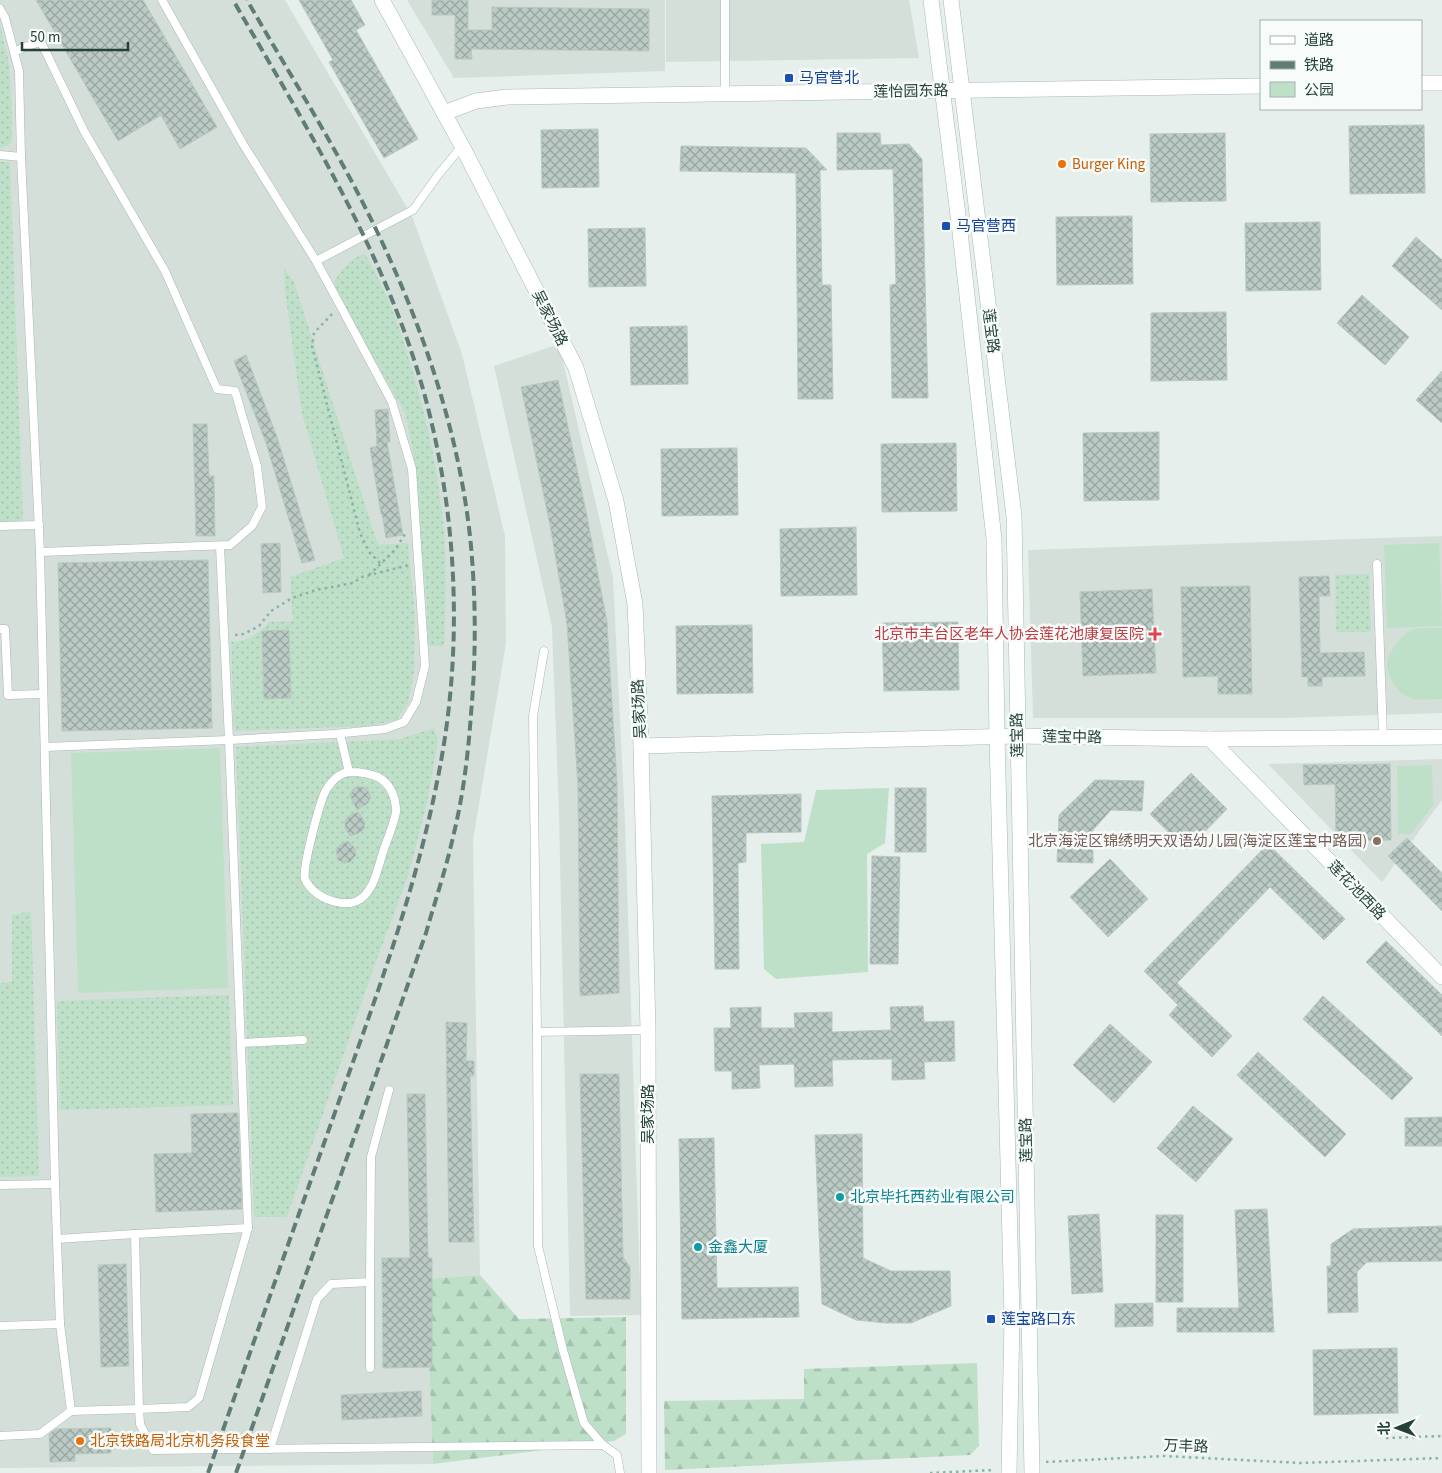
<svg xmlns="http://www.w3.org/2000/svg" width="1442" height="1473" font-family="'Source Sans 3','Noto Sans SC',sans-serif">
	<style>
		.built { fill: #d4dfda }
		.grass { fill: url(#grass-dots) }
		.forest { fill: url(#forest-firs) }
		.park { fill: #bfe0c8 }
		.building { fill: url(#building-cross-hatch); stroke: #b8c9c2 }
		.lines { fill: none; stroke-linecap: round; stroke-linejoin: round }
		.service-casing { stroke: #a8b8b2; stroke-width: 9 }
		.minor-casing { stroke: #a8b8b2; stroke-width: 16 }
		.tertiary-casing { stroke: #a8b8b2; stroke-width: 16 }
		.secondary-casing { stroke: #a4bbb3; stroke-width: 16 }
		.path { stroke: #86b3a5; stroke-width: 2.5; stroke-dasharray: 2.5 4; stroke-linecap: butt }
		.service { stroke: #fff; stroke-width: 8 }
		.minor { stroke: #fff; stroke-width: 15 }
		.tertiary { stroke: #fff; stroke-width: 15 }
		.secondary { stroke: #fff; stroke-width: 15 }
		.rail { stroke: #5f7d75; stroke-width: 4; stroke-dasharray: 10 5; stroke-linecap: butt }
		.transit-dot { fill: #1a4fb4; stroke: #f7fbf9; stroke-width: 2 }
		.food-dot { fill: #e8710a; stroke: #f7fbf9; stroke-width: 2 }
		.health-dot { fill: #e0444e; stroke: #f7fbf9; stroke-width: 2 }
		.education-dot { fill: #8d6e63; stroke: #f7fbf9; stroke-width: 2 }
		.culture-dot { fill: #0f9aa8; stroke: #f7fbf9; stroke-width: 2 }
		.labels { text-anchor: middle; stroke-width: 5; stroke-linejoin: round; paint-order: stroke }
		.transit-label { font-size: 15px; fill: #164399; stroke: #f7fbf9; text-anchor: start }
		.street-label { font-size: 15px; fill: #24423a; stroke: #f7fbf9 }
		.food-label { font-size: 15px; fill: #c56008; stroke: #f7fbf9; text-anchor: start }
		.health-label { font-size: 15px; fill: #be3a42; stroke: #f7fbf9; text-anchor: end }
		.education-label { font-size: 15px; fill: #785e54; stroke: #f7fbf9; text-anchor: end }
		.culture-label { font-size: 15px; fill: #0d838f; stroke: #f7fbf9; text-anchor: start }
	</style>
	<defs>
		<pattern id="grass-dots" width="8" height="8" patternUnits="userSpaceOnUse" patternTransform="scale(1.25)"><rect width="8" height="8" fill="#bfe0c8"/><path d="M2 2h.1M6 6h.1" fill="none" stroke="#a4c1ad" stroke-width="1.8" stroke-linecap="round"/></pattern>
		<pattern id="forest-firs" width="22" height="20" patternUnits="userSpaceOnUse" patternTransform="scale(1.25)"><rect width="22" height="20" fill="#bfe0c8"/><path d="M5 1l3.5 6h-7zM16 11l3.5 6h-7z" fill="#a4c1ad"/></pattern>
		<pattern id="building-cross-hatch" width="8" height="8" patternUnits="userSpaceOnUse" patternTransform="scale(1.25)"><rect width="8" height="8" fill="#bbcac4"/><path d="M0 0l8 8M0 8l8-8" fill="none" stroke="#98a6a0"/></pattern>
	</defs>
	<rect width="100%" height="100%" fill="#e6efeb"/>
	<g class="built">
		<path d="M0,0H285L412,216L462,354L505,536L506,643L473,840L480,1275L426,1279L433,1464L0,1468Z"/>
		<path d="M407,0H665V71L454,78Z"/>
		<path d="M666,0H909L919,58L666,62Z"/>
		<path d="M559,344L613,578L625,822L641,1315L570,1316L559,814L552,627L494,366Z"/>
		<path d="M1442,536V713L1283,718H1033L1028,550Z"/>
		<path d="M1442,759V800L1382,882L1268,764Z"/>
	</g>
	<g class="grass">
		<path d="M0,23L9,64L12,108V141L7,146L0,148Z"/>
		<path d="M0,162H10L23,521L0,522Z"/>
		<path d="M365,253C373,269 383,286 390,304C418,377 441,469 445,547C447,580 445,613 444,646H428L427,608L413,452L406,415L345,308L334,282C343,267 349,260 365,253Z"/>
		<path d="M284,268L294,282L378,545L408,543L415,615L414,673L408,704L396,720L369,726L234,731L231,642C249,641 256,635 269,622L293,621L290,577L344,558L302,414L285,291Z"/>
		<path d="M1369,574L1371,632H1336L1335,575Z"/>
		<path d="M434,728L438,740L427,803L408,876L374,967L287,1217H254L236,747L400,739Z"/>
		<path d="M31,911L39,1176L0,1177V983L12,982V915Z"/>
		<path d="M229,995L233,1105L60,1110L57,1001Z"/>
	</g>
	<g class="forest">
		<path d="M480,1275L519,1319L626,1317V1434L614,1441L433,1464L426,1279Z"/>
		<path d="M977,1363L979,1446L970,1455L665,1470L664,1401L804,1399V1369Z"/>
	</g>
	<g class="park">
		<path d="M1439,543L1442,626L1387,628L1384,545Z"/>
		<path d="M1442,628V699C1430,699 1414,702 1404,695C1396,690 1387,674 1387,665C1387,652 1403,632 1415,629C1423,627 1434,629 1442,628Z"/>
		<path d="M220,748L228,988L78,993L71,753Z"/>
		<path d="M1432,765L1433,805L1411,834H1398L1397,766Z"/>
		<path d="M889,788L885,843L867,854L868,972L776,979L764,969L761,844L804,842L816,790Z"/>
	</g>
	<g class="building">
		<path d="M36,0H143L217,127L180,149L161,115L118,141Z"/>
		<path d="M299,0H351L365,25L356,30L418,139L384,158L329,62L333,60Z"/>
		<path d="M432,0H468V30H492V7L649,9V51L471,49L472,59H455V15H432Z"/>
		<path d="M1424,125L1425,193L1350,194L1349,126Z"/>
		<path d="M598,129L599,187L542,188L541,130Z"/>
		<path d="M837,133H880L881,145L909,144L922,159L928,398H892L890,285L896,284L893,169L837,170Z"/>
		<path d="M1225,133L1226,201L1151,202L1150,134Z"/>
		<path d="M681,146L806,148L827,170H820L822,285H831L833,399H798L796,173L680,171Z"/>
		<path d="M1132,216L1133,284L1057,285L1056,217Z"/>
		<path d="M1320,222L1321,290L1246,291L1245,223Z"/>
		<path d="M645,228L646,286L589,287L588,229Z"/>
		<path d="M1416,237L1442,260V310L1392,266Z"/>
		<path d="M1362,295L1409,337L1385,365L1337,323Z"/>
		<path d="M1226,312L1227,380L1151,381V313Z"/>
		<path d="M687,326L688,384L631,385L630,327Z"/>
		<path d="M246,355L277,437L315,560L302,563L266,443L234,361Z"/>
		<path d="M1442,371V423L1416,400Z"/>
		<path d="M558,380L586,511L607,622L617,782L619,993L580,996L578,786L567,624L550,525L521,387Z"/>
		<path d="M388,409L390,442H387L403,535L386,538L382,514H381L370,448L377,446L375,410Z"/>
		<path d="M193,424H207L209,476H214L215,536H196Z"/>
		<path d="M1159,432V500L1084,501L1083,433Z"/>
		<path d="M956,443L957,511L882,512L881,444Z"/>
		<path d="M737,448L738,515L662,516L661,449Z"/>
		<path d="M856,527L857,595L781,596L780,529Z"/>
		<path d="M280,543L281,592L263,593L261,544Z"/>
		<path d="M208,560L212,728L62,731L58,563Z"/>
		<path d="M1329,576L1330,596H1319L1320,653L1364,652L1365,676L1322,677V686H1308V677H1302L1299,577Z"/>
		<path d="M1250,586L1252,694H1218V676L1183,677L1181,587Z"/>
		<path d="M1152,589L1156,673L1083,676L1080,592Z"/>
		<path d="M958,622L959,690L884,691L882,623Z"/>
		<path d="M752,625L753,693L677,694L676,626Z"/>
		<path d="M289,630L291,698L264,699L262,631Z"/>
		<path d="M1390,764L1391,840L1336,841L1335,784L1304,785L1303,765Z"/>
		<path d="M1191,773L1227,809L1187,850L1150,814Z"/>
		<path d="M1095,780L1144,781L1142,811L1111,810L1093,830V863L1057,862L1059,815Z"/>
		<path d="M358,786L367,788L371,797L368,803L357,810L350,796L352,790Z"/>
		<rect x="895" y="788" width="31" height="64"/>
		<path d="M801,794V832L746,833V862L738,863L739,969H715L712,796Z"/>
		<path d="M358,812L365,822L364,829L359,833L350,836L345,828V821L349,816Z"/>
		<path d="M1407,838L1442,873V911L1388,856Z"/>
		<path d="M348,841L355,848L356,855L350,862L344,863L338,860L336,850L340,845Z"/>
		<path d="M1268,844L1345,919L1324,940L1270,887L1177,983L1232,1036L1212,1057L1169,1015L1178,1005L1144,971Z"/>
		<path d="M872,856L900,857L898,964H870Z"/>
		<path d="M1110,859L1148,899L1108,937L1070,897Z"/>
		<path d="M1386,941L1442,995V1036L1366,962Z"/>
		<path d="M1323,996L1413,1078L1392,1100L1303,1019Z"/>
		<path d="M923,1006L924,1022L954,1021L955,1061L924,1062L925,1079L892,1080V1059L832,1060L833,1086L795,1087L794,1064L759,1065L760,1088L732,1089V1071H715L714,1028H731L730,1008L761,1007V1028H795L794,1013L832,1012V1032L891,1030L890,1007Z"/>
		<path d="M446,1022L467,1023L466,1061H474V1076H470L474,1242H449Z"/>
		<path d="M1110,1024L1152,1062L1114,1103L1073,1065Z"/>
		<path d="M1258,1052L1346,1134L1325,1157L1237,1075Z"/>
		<path d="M580,1074H619L623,1257L630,1267V1299H586Z"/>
		<path d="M407,1094H425L428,1258H432V1367L383,1368L382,1258H410Z"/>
		<path d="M1193,1106L1233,1139L1196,1182L1157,1148Z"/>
		<path d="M238,1113L242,1209L156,1212L154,1154L192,1153L191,1114Z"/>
		<path d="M1442,1117V1146H1405V1118Z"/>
		<path d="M862,1134L863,1258L891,1271H950L951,1306L911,1323H886L856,1320L822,1304L815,1135Z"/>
		<path d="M714,1138L717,1288L798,1287L799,1317L682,1319L679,1139Z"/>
		<path d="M1267,1209L1274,1332H1177V1308H1239L1235,1210Z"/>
		<path d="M1099,1214L1103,1292L1072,1294L1068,1216Z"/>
		<rect x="1156" y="1215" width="27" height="87"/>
		<path d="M1442,1226V1261L1367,1262L1357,1272L1358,1312L1328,1313L1327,1266H1331V1244L1353,1229Z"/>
		<path d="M126,1264L129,1366L101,1367L98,1265Z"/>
		<path d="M1153,1303V1326L1115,1327V1304Z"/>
		<path d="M1397,1348L1398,1413L1314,1415L1313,1350Z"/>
		<path d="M421,1391L422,1416L342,1420L341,1395Z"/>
		<path d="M111,1428V1453L75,1454V1461L50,1462L49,1434L56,1429Z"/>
	</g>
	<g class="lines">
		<g class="service-casing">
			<g id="service">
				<path d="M162,0L243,144L316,261L340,305L392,402L412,469L425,666L416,702L404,722L385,729L334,734L229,740L220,546"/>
				<path d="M725,0V93"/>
				<path d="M0,9L5,18L19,71L21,157L40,552L55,1184L60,1324L71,1411L139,1409L140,1424L153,1450L603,1445"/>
				<path d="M15,52L24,47L41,42L84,131L165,271L217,389L235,391L257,466L262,507L252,526L230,545L40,552"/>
				<path d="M0,155L21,157"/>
				<path d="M316,261L413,210L438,175L462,146"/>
				<path d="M0,526L39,525"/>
				<path d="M1377,564L1383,737"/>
				<path d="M0,629H5L8,695L43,694"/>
				<path d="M340,734L349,772C371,772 389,776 395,801C395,805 397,808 396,812C394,825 387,839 383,852C378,867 374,893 357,901C344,907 324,900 314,891C311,889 306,882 305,879C302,868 320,801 326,790C331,782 339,773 349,772"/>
				<path d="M45,747L229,740L248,1228"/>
				<path d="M537,1032L533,716L544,651"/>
				<path d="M241,1043L303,1040"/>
				<path d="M0,1185L55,1184"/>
				<path d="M248,1228L199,1398L188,1407L139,1409L135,1234Z"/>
				<path d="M57,1239L135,1234"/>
				<path d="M370,1282L371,1157L389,1090"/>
				<path d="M0,1326L60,1324"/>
				<path d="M0,1436L40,1434L71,1411"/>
				<path d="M270,1449L317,1299L331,1284L370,1282V1368"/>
				<path d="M620,1473L617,1455L603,1445L584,1423L563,1350L538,1246L537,1032L648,1030"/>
			</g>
		</g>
		<g class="minor-casing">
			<path id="minor" d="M1210,739L1442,977"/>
		</g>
		<g class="tertiary-casing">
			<g id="tertiary">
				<path d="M382,0L462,146L576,368L616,501L635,604L641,746L648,1030L649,1473"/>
				<path d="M1421,83H1442"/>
				<path d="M444,113L476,101L507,97L1261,86"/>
				<path d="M641,746L1017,736L1210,739L1442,737"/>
			</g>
		</g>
		<g class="secondary-casing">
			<g id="secondary">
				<path d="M931,0L959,223L994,539L997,737L1012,1317L1009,1473"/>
				<path d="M951,0L1014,516L1032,1473"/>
			</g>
		</g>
		<g class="path">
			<path d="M332,314L314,333L312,346L360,533L369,552L381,564"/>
			<path d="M369,575L395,550L405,534"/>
			<path d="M235,635L244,634L259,626L271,611L292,598L316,590L353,583L362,577L409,565"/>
			<path d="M1386,1438L1442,1436"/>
			<path d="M1046,1462L1164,1456L1301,1463L1442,1458"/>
			<path d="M930,1473L994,1470"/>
		</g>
		<use href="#service" class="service"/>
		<use href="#minor" class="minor"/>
		<use href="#tertiary" class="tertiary"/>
		<use href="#secondary" class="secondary"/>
		<g class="rail">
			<path d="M208,1473C249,1355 291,1236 333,1118C372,1008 414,897 437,782C462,662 459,535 430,416C394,266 309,132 233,0"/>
			<path d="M236,1473L426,933C435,901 446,869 453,837C463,797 468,756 471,714C476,658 476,602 471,546C460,430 419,315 367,211C331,139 287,70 247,0"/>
		</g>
	</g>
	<g class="transit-dot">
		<rect x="784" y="73" width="10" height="10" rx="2.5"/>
		<rect x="941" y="221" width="10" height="10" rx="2.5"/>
		<rect x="986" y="1314" width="10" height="10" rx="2.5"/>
	</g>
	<g class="food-dot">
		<circle cx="1062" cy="164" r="5"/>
		<circle cx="80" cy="1441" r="5"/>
	</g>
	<path class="health-dot" d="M1152.5 626.5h5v5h5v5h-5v5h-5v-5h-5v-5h5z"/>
	<circle class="education-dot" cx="1377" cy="841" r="5"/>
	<g class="culture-dot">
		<circle cx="840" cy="1197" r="5"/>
		<circle cx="698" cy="1247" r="5"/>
	</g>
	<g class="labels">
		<g class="transit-label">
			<text x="799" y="83">马官营北</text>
			<text x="956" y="231">马官营西</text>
			<text x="1001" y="1324">莲宝路口东</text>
		</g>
		<g class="street-label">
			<text transform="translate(911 91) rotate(-1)" y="5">莲怡园东路</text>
			<text transform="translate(550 318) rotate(63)" y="5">吴家场路</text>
			<text transform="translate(991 331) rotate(83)" y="5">莲宝路</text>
			<text transform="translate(639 709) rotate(-93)" y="5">吴家场路</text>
			<text transform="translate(1017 735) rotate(-91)" y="5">莲宝路</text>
			<text transform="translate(1072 737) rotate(1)" y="5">莲宝中路</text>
			<text transform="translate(1357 890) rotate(46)" y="5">莲花池西路</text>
			<text transform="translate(648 1114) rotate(-90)" y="5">吴家场路</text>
			<text transform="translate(1026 1140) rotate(-91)" y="5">莲宝路</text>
			<text transform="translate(1186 1446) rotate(2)" y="5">万丰路</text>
		</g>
		<g class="food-label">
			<text x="1072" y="169">Burger King</text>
			<text x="90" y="1446">北京铁路局北京机务段食堂</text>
		</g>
		<g class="health-label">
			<text x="1144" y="639">北京市丰台区老年人协会莲花池康复医院</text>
		</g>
		<g class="education-label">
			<text x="1367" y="846">北京海淀区锦绣明天双语幼儿园(海淀区莲宝中路园)</text>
		</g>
		<g class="culture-label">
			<text x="850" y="1202">北京毕托西药业有限公司</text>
			<text x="708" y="1252">金鑫大厦</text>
		</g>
	</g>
	<rect x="1260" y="20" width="162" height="90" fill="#f7fbf9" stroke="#a3b1ad"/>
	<rect x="1270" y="36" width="25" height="8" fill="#ffffff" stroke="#a3b1ad"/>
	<text x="1304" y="45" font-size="15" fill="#24423a">道路</text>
	<rect x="1270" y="61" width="25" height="8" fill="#5f7d75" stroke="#a3b1ad"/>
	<text x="1304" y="70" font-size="15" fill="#24423a">铁路</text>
	<rect x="1270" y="82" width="25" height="15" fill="#bfe0c8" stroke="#a3b1ad"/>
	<text x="1304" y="95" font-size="15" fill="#24423a">公园</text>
	<g transform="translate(1397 1428) rotate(269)" stroke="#f7fbf9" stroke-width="4" paint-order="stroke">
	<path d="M0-4L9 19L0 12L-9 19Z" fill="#24423a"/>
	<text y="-8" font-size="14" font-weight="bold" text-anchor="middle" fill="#24423a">北</text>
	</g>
	<path d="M22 42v8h106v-8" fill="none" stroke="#24423a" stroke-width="2.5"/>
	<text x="30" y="42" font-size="15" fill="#24423a" stroke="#f7fbf9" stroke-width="4" paint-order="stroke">50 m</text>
</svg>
